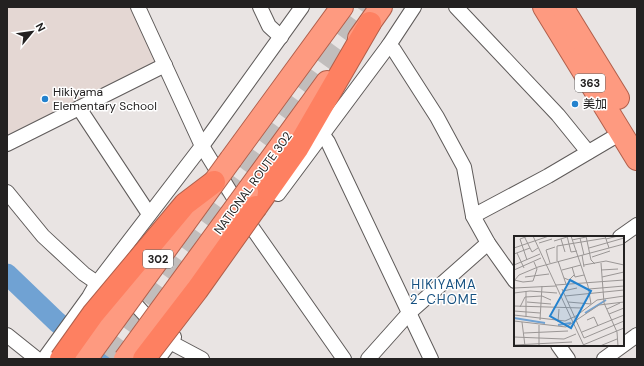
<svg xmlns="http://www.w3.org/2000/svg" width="644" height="366" font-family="'DM Sans','Noto Sans JP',sans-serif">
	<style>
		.built { fill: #e4d7d3 }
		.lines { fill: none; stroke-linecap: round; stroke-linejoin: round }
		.river { stroke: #70a2d3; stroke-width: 21 }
		.motorway-tunnel { stroke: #c1bdbc; stroke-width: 22; stroke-dasharray: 22 11; stroke-linecap: butt }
		.minor-casing { stroke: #5f5b5a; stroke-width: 16 }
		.trunk-casing { stroke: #b15f4b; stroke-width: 24 }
		.motorway-casing { stroke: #b15f4b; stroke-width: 24 }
		.minor { stroke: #fff; stroke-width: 14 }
		.trunk { stroke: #fe9a80; stroke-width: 22 }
		.motorway { stroke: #fe8061; stroke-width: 22 }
		.trunk-bridge-casing { stroke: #b15f4b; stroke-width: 24; stroke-linecap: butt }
		.motorway-bridge-casing { stroke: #b15f4b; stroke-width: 24; stroke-linecap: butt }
		.trunk-bridge { stroke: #fe9a80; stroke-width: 22 }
		.motorway-bridge { stroke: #fe8061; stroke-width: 22 }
		.poi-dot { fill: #2382ce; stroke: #fff; stroke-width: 1.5 }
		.labels { text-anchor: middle; stroke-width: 3; stroke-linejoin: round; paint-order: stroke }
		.shield { fill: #fff; stroke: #656464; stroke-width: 1 }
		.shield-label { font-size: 11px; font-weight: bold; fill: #232121 }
		.poi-label { font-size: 12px; fill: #232121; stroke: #fff; text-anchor: start }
		.street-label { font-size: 12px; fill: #232121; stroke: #fff }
		.neighbourhood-label { font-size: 13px; letter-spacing: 1px; fill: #165181; stroke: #fff }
		.inset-river { fill: none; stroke: #70a2d3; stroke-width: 2 }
		.inset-road { fill: none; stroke: #9a9695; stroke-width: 1 }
		.view { fill: #2382ce; fill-opacity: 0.15; stroke: #2382ce; stroke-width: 2 }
		.inset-edge { fill: none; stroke: #232121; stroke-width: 2 }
	</style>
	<rect width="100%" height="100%" fill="#e9e4e3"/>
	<path class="built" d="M7,7H131L157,62L7,135Z"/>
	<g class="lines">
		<path class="river" d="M7,274L57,322L104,359"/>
		<path class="motorway-tunnel" d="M111,359L366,7"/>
		<g class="minor-casing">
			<g id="minor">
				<path d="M138,7L202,146L253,229L344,359"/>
				<path d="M260,7L269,26L281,37"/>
				<path d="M456,7L558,115L588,152"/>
				<path d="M389,45L394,50L437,117L464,167L473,216L488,243L515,281"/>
				<path d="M79,108L149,214"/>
				<path d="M323,135L328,142L431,359"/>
				<path d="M7,144L165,65"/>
				<path d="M7,192L43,236L84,274L103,287L136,305L170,342L202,359"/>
				<path d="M278,194L389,45L414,7"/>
				<path d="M473,216L548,176L621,133"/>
				<path d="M620,237L637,225"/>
				<path d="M7,335L37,359"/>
				<path d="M558,345L568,359"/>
				<path d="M44,359L89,297L97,283L202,146L302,7"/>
				<path d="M158,359L174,337"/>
				<path d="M368,359L410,312L488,243"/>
				<path d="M604,359L637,335"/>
			</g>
		</g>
		<g class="trunk-casing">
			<g id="trunk">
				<path d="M544,7L637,159"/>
				<path d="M562,7L618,98"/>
				<path d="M359,38L381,7"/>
				<path d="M231,159L342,7"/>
				<path d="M247,192L327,82"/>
			</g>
		</g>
		<g class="motorway-casing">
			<path id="motorway" d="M256,207L297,149L370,23"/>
		</g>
		<use href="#minor" class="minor"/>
		<use href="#trunk" class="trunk"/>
		<use href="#motorway" class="motorway"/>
		<g class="trunk-bridge-casing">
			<g id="trunk-bridge">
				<path d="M86,359L231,159"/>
				<path d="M125,359L247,192"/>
			</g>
		</g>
		<g class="motorway-bridge-casing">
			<g id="motorway-bridge">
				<path d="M61,359L93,314L185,204L214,182"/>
				<path d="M144,359L197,290L256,207"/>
			</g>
		</g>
		<use href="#trunk-bridge" class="trunk-bridge"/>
		<use href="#motorway-bridge" class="motorway-bridge"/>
	</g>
	<g class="poi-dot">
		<circle cx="45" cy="99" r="4"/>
		<circle cx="575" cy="104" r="4"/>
	</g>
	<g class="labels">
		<g class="shield">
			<rect x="575" y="74" width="30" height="18" rx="3"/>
			<rect x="143" y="250" width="30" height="18" rx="3"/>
		</g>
		<g class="shield-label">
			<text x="590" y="87">363</text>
			<text x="158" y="263">302</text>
		</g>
		<g class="poi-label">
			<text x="53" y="96">Hikiyama<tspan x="53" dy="14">Elementary School</tspan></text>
			<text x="583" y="108">美加</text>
		</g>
		<g class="street-label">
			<text transform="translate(253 183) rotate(-54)" y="4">NATIONAL ROUTE 302</text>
		</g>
		<g class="neighbourhood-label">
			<text x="444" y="289">HIKIYAMA<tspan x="444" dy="15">2-CHOME</tspan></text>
		</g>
	</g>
	<g transform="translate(514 236)">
		<rect width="110" height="110" fill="#e9e4e3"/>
		<path class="inset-river" d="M71,77L92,64M0,82L31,87M44,89L57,87"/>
		<path class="inset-road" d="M10,0L18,16L24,12M19,0L70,110M53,0L57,16L63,15M57,0L74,50L77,68M72,0L77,24L81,28M91,0L95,12M66,2L70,19M47,3L51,16M92,3L104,0M58,4L72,1M40,5L53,1M25,7L38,3M0,12L35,0M75,12L110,2M3,17L10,32M0,18L16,12M68,19L70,31M78,21L96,15M13,24L6,3L14,0M43,25V10L92,2M44,25L52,48M36,27L32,14L41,11M87,27L90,67L103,96L104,110M0,29L26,18M70,29L92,25L110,29M58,31L61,41L70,39M0,34L27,22M48,34L67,29M87,34L104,33M11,41L35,38M88,41L110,36M50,42L55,44L60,39M0,44L9,46L19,45L23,33L20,26M0,45L5,39L24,31L110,8M42,49L110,44M0,52L42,50M48,53L70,102L110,85M75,53L110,50M12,55V81M49,55L63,52M0,57L16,55L43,57M51,60L110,54M13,66L37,68M54,66L77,68M0,70L68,72M6,71L11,61L28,60L37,64M93,73L106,67M0,75L26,77M95,78L110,72M0,79L51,85L62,80L83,64L110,60M26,84L28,50M73,84L80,81L84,90M0,85L52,91L85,69L110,66M8,86L11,110M44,86L45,73M25,89V110M68,96L110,79M10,97L54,95M0,101L50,103L62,98M0,109L58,106M69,109L110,92M86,110L103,103"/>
		<path class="view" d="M56,44L77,55L57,92L36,80Z"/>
		<rect width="110" height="110" class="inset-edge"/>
	</g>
	<rect width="644" height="366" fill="none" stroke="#232121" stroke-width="16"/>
	<g transform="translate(32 32) rotate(61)" stroke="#ffffff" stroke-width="3" paint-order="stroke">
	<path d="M0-3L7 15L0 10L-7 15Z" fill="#232121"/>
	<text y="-6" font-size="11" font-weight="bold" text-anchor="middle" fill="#232121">N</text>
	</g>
</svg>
